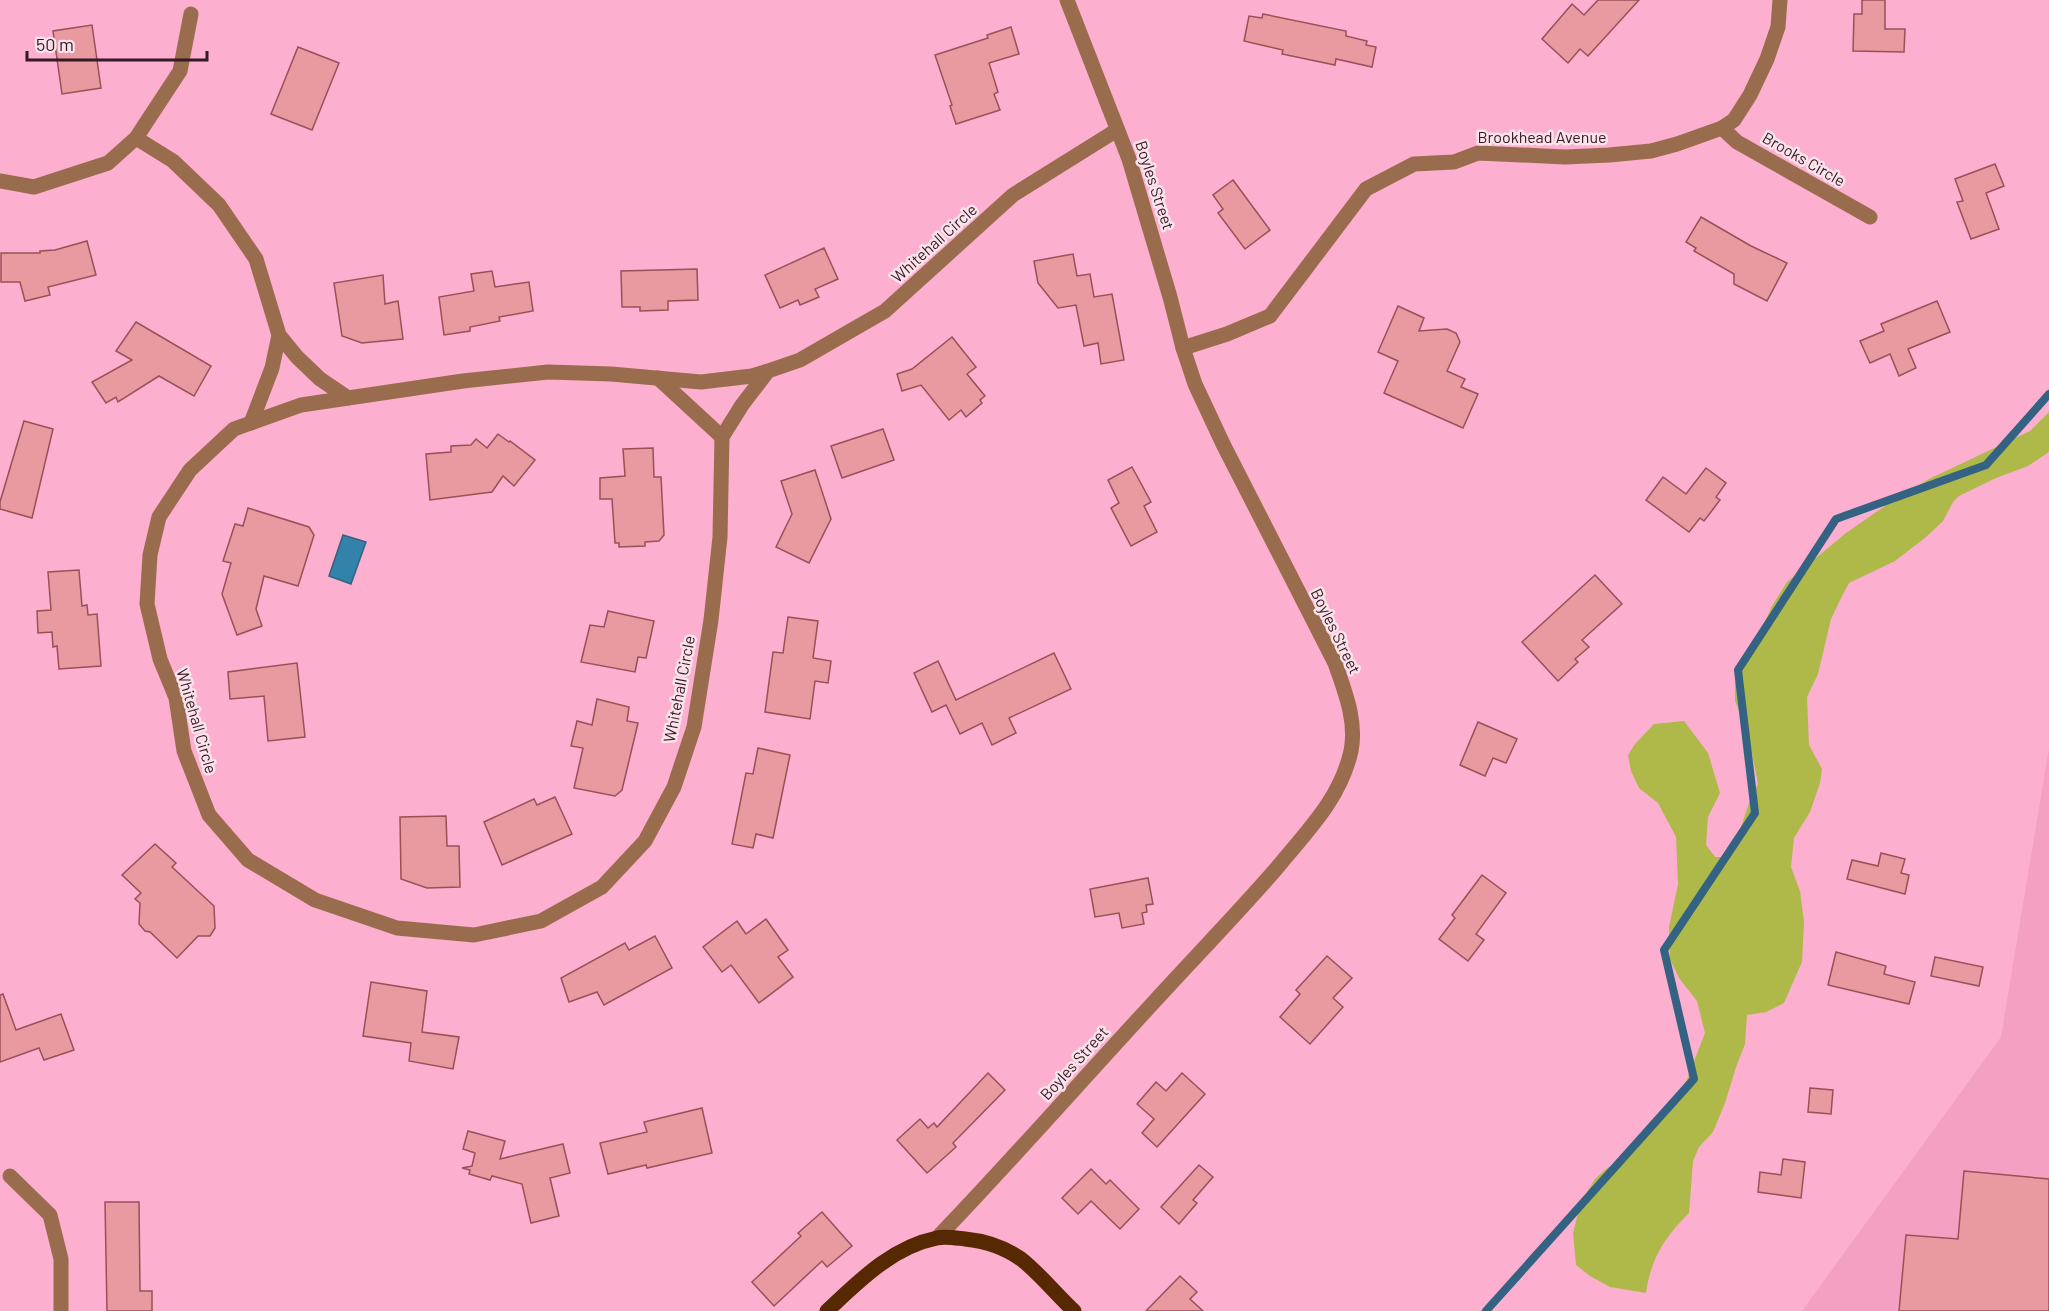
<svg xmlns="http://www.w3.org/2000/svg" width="2049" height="1311" font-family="Barlow,sans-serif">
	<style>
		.built { fill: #f3a0c2 }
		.green { fill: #aeb94a }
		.water { fill: #3382aa; stroke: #346282; stroke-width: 1.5 }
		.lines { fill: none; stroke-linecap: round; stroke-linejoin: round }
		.stream { stroke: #346282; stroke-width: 8 }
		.building { fill: #e999a0; stroke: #995058; stroke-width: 1.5 }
		.minor { stroke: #9a6c4e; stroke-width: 15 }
		.major { stroke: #572902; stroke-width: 15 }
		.labels { text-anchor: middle; stroke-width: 5; stroke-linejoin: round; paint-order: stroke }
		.street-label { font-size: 16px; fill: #351925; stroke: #fbe3eb }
	</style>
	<rect width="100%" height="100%" fill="#fcafce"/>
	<path class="built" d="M2049,748V1311H1802L2001,1037Z"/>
	<path class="green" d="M2049,412V452L2028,466L1996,478L1959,496L1953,502L1943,521L1926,537L1895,561L1849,583L1842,596L1831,619L1818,674L1807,697L1809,745L1822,769L1820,783L1810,812L1794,838L1791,867L1800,891L1804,922L1802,962L1784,1003L1766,1012L1747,1015L1745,1044L1736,1067L1725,1103L1713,1132L1699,1147L1693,1161L1689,1213C1664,1238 1651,1258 1646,1293L1610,1287L1590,1276L1576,1265L1573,1233L1581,1202L1595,1179L1606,1169L1637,1149L1643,1131L1658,1119L1686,1082L1705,1033L1697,1001L1679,978L1670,959L1669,927L1678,884L1676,837L1658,803L1639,788L1631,771L1628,755L1635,744L1654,724L1684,721L1708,753L1720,793L1708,817L1706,845L1715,857H1728L1735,845L1749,803L1758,784L1748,732L1735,701V681L1741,660L1760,633L1772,606L1787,582L1846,533L1895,499L1929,479L2030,431Z"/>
	<path class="water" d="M343,535L366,542L351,584L329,576Z"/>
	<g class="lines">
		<path class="stream" d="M1486,1311L1694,1079L1664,950L1755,813L1738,670L1836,519L1986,465L2049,394"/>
	</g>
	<g class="building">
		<path d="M1598,0H1639L1588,56L1580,49L1568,63L1542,39L1572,4L1584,15Z"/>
		<path d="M1862,0H1885V29H1905L1904,52L1853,51L1854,14H1862Z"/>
		<path d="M1263,14L1346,31V36L1367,41L1366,45L1376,47L1372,67L1336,59L1335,65L1282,54L1283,50L1244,41L1249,16L1262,18Z"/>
		<path d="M92,25L101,88L62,94L53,31Z"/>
		<path d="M1011,27L1019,54L989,63L998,92L994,94L1000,110L956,124L950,106L952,105L935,55L988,38L987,35Z"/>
		<path d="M298,47L339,63L312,130L271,114Z"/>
		<path d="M1995,164L2004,186L1986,193L1999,229L1971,239L1957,202L1963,201L1955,179Z"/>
		<path d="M1233,180L1270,230L1245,249L1218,213L1223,209L1213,195Z"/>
		<path d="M1701,217L1751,246L1787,263L1767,301L1734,284V274L1694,251L1696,248L1686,242Z"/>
		<path d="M87,241L96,275L48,287L50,295L25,301L20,282H1V253H40V251L55,250Z"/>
		<path d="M824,248L838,279L815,289L819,297L800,305L798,300L780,308L765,275Z"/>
		<path d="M1073,254L1077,276L1090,274L1094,297L1112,294L1124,360L1101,364L1098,343L1084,346L1076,305L1058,308L1038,283L1034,261Z"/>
		<path d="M697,269L698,300L668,301V310L640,311V307H622L621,271Z"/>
		<path d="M492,271L495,287L529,282L533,311L499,317L500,321L470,327V331L444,335L439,297L474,291L471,274Z"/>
		<path d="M383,275L385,304L398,301L403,339L362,343L342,336L334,283Z"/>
		<path d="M1937,301L1950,332L1908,349L1916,368L1899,376L1890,354L1870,363L1860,341L1884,331L1881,324Z"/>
		<path d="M1398,306L1424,318L1419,331L1447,329L1456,333L1460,342L1447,371L1465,379L1461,387L1478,394L1463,428L1384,393L1398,361L1378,352Z"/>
		<path d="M136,322L211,366L194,396L159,376L118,402L116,397L106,403L92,382L132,360L116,351Z"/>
		<path d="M952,337L976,367L967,374L985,396L980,400L982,403L966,417L961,410L949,420L921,385L902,391L897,374L912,369Z"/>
		<path d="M24,421L53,429L32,518L0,509V502Z"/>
		<path d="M883,429L894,460L842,478L831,446Z"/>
		<path d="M498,434L509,442L510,441L535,460L514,486L503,476L492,492L430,500L426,454L451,452V446L471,445L476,439L487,448Z"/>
		<path d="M653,448L654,477H661L664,535L659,541L645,542V546L619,547V543H615L612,499H600V478L625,476L623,449Z"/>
		<path d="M1132,467L1151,502L1144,506L1157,532L1131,546L1111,508L1119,503L1108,480Z"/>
		<path d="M1706,468L1726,483L1716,497L1720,500L1704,521L1700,518L1689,532L1646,500L1663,477L1686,494Z"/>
		<path d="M815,470L831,519L809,563L776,547L792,514L781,481Z"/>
		<path d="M248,508L309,527L314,535L298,586L264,576L256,609L262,626L237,635L222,594L231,563L223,561L235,524L243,526Z"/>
		<path d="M79,570L82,606L87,605L88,615L97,614L101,666L59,669L57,646L53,647L52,632L38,633L37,611L51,610L48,572Z"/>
		<path d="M1595,575L1622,604L1582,640L1589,647L1575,659L1578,662L1558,681L1522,642Z"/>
		<path d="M608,611L654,621L646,658L638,657L635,672L581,662L590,625L604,627Z"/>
		<path d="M788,617L818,621L813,658L831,661L828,683L815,681L810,719L765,712L773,652L783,653Z"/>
		<path d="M1054,653L1071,689L1009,718L1016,733L992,745L982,723L960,734L946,705L932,712L914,673L938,661L956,700Z"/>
		<path d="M297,663L305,737L268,741L264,696L230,699L228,672Z"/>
		<path d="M597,699L629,707L627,721L638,723L622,790L615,796L574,788L583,748L571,746L577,721L592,725Z"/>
		<path d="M1478,722L1517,739L1506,763L1493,758L1485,776L1460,765Z"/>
		<path d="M758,748L790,755L773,838L756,834L753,848L732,844L746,773L753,774Z"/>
		<path d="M555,797L572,834L502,865L484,822L534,799L537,805Z"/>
		<path d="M446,816L447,846H459L460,887L427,888L401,879L400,817Z"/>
		<path d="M155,844L176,863L172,867L214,906L215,928L210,936H198L177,958L150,932L145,931L139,924L140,903L135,899L141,893L122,875Z"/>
		<path d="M1881,853L1905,859L1901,873L1909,875L1905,894L1847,879L1852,860L1878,866Z"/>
		<path d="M1482,875L1506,893L1476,934L1484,940L1468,961L1439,939L1455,918L1452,915Z"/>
		<path d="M1148,878L1153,904L1146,905L1147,912L1142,913L1144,924L1122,928L1119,913L1095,917L1090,889Z"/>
		<path d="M766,919L788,950L778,957L793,977L759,1003L731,965L722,972L703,947L737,921L746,934Z"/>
		<path d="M655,936L672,968L604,1005L597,992L569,1002L561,978L625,943L629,950Z"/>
		<path d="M1836,952L1886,966L1884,974L1915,982L1909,1004L1828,985Z"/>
		<path d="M1327,956L1352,978L1333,998L1343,1007L1310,1044L1280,1017L1300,994L1296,990Z"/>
		<path d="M1935,957L1983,967L1979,986L1931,976Z"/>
		<path d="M371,982L427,991L422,1032L459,1037L453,1069L409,1061L411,1043L363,1036Z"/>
		<path d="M3,994L16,1030L61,1014L74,1050L44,1060L39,1048L0,1062V995Z"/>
		<path d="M988,1073L1005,1090L953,1143L956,1147L927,1173L897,1140L920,1119L928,1128L934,1123L937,1127Z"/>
		<path d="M1182,1073L1205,1094L1157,1147L1142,1133L1154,1119L1137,1104L1156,1082L1166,1091Z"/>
		<path d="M1810,1088L1833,1090L1831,1114L1808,1112Z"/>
		<path d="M702,1108L712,1153L647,1168L646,1165L608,1174L600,1143L647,1132L644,1122Z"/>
		<path d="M468,1131L505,1141L500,1159L563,1144L570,1173L550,1178L559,1216L531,1223L522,1184L492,1176L490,1180L469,1174L470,1170L462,1168L472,1166L475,1153L463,1149Z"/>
		<path d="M1783,1159L1805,1162L1801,1198L1758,1192L1760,1172L1781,1175Z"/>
		<path d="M1199,1165L1213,1177L1193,1200L1197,1203L1179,1224L1161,1207Z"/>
		<path d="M1091,1169L1106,1184L1110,1180L1139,1209L1120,1229L1091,1201L1078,1214L1062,1198Z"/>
		<path d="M1964,1171L2049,1179V1311H1899L1906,1235L1958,1239Z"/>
		<path d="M105,1202H139L140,1291H152V1311H107Z"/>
		<path d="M822,1212L852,1246L827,1267L822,1261L774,1306L752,1282L801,1236L798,1233Z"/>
		<path d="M1180,1276L1197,1292L1190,1299L1203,1311H1146Z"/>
	</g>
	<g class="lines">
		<g class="minor">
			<path d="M1722,128L1737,142L1870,217"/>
			<path d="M136,138L173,161L219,205L256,259L279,335L297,357L320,379L348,398"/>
			<path d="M0,181L34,187L108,163L136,138L180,71L191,14"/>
			<path d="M1183,348L1227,334L1270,316L1366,189L1414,164L1454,162L1478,153L1565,157L1609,155L1651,151L1677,144L1722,128L1734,120L1750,95L1767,59L1778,27L1780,0"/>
			<path d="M768,371L742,405L722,437L720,537L711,620L694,727L674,787L645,841L602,887L541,921L474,935L397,928L315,900L248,860L209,815L184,751L176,698L160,659L147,604L150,555L159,517L190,470L234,429L301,405L463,381L548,372L611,374L701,382L752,376L768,371L800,360L885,311L1013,195L1117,130"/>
			<path d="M658,378L722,437"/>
			<path d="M251,423L272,368L279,335"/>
			<path d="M10,1176L50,1215L61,1259V1311"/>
			<path d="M938,1237C1011,1161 1081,1081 1153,1003C1194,958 1236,915 1276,869C1306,832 1340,800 1351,751C1357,721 1345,692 1335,663L1223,444L1195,384L1183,348L1170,297L1129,159L1067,0"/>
		</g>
		<path class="major" d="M827,1311C859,1281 892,1247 937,1238C945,1236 956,1238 965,1239C985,1241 1004,1247 1021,1259C1037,1271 1058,1296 1074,1311"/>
	</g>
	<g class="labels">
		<g class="street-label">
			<text x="1542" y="143">Brookhead Avenue</text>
			<text transform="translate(1804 159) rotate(30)" y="6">Brooks Circle</text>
			<text transform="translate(1155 185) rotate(72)" y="6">Boyles Street</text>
			<text transform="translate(934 243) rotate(-42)" y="6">Whitehall Circle</text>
			<text transform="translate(1336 631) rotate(64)" y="6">Boyles Street</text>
			<text transform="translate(679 689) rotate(-79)" y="6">Whitehall Circle</text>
			<text transform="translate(197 721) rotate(74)" y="6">Whitehall Circle</text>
			<text transform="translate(1074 1063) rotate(-48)" y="6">Boyles Street</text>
		</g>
	</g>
	<path d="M27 51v9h180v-9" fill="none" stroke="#351925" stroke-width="3"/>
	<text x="36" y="51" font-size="18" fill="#351925" stroke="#fbe3eb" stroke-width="4.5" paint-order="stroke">50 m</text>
</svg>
